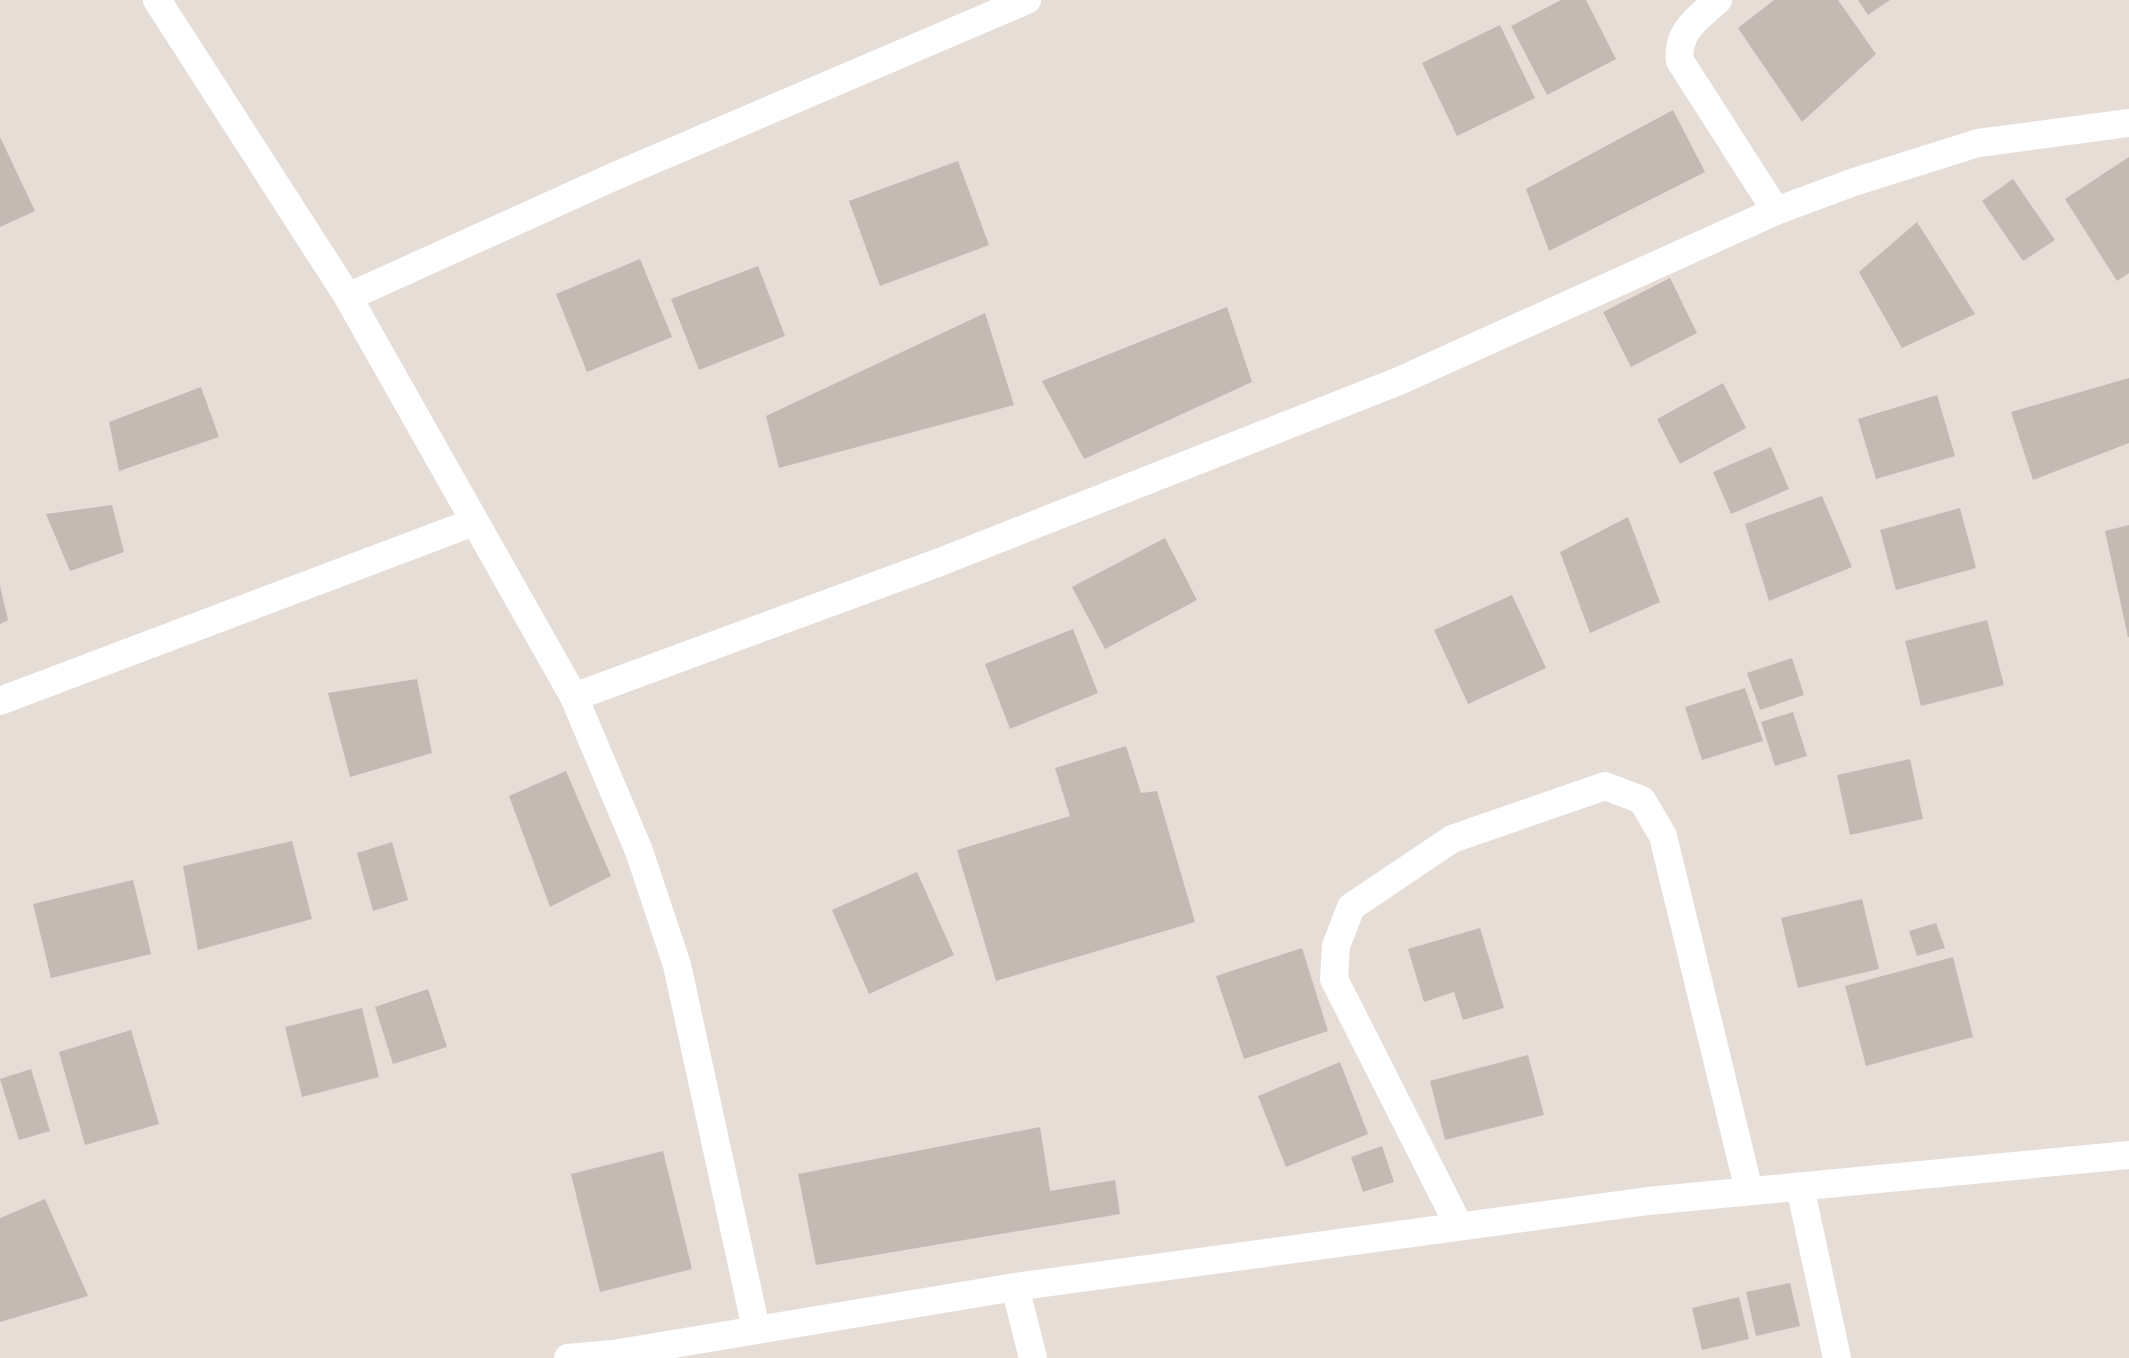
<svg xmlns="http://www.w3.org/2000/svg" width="2129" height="1358" font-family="Literata,serif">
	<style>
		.building { fill: #c4bab4 }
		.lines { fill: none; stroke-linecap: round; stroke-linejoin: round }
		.minor { stroke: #fff; stroke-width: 28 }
		.tertiary { stroke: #fff; stroke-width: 28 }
	</style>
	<rect width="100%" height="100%" fill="#e7ddd7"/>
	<g class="building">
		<path d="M1561,0H1586L1616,59L1547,95L1511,26Z"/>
		<path d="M1774,0H1838L1876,54L1802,122L1738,28Z"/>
		<path d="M1858,0H1890L1868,15Z"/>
		<path d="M1500,25L1535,98L1457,136L1422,63Z"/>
		<path d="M1673,110L1705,172L1549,251L1526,189Z"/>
		<path d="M0,137L35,211L0,227Z"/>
		<path d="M2129,157V273L2117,281L2065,199Z"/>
		<path d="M958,161L989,245L880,286L849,201Z"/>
		<path d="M2013,179L2055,240L2023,261L1982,201Z"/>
		<path d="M1917,222L1975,314L1902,348L1859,272Z"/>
		<path d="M640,259L672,337L587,372L556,294Z"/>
		<path d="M758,266L785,336L699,370L671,299Z"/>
		<path d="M1670,278L1697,333L1631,367L1603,312Z"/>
		<path d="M1227,307L1252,382L1084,459L1042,381Z"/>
		<path d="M985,313L1014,405L779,468L766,416Z"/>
		<path d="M2129,378V443L2033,480L2011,412Z"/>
		<path d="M1723,383L1746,428L1680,464L1657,419Z"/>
		<path d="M201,387L219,437L119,471L109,422Z"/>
		<path d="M1937,395L1955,456L1876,479L1858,419Z"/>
		<path d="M1771,447L1789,489L1731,514L1713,472Z"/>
		<path d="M1822,496L1852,567L1769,601L1745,524Z"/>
		<path d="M112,505L124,552L70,571L46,514Z"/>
		<path d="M1960,508L1976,568L1896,590L1880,530Z"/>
		<path d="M1628,517L1660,602L1590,633L1560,552Z"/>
		<path d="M2129,525V637H2128L2105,531Z"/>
		<path d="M1165,538L1197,600L1105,649L1072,587Z"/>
		<path d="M0,586L8,620L0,624Z"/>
		<path d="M1512,595L1546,668L1468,704L1434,630Z"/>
		<path d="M1987,620L2004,685L1921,706L1905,641Z"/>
		<path d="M1073,629L1098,693L1010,729L985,664Z"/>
		<path d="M1792,658L1804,695L1760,710L1747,673Z"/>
		<path d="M417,679L432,753L350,777L328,693Z"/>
		<path d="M1745,688L1763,741L1702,760L1685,707Z"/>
		<path d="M1793,712L1807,756L1775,766L1761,722Z"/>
		<path d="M1126,746L1141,793L1157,791L1195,922L996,981L957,850L1070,816L1055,768Z"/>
		<path d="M1910,759L1923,819L1850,835L1837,775Z"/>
		<path d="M566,771L611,876L550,907L509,796Z"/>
		<path d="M292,841L312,919L198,950L183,866Z"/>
		<path d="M392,842L408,900L373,911L357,853Z"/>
		<path d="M917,872L954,955L869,994L832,910Z"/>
		<path d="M133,880L151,954L51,978L33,904Z"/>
		<path d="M1862,899L1879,969L1798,988L1781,918Z"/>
		<path d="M1936,923L1945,948L1917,956L1909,931Z"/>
		<path d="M1480,928L1504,1008L1463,1020L1454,992L1424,1002L1408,949Z"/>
		<path d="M1302,948L1328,1031L1244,1059L1216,976Z"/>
		<path d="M1953,957L1973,1037L1866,1066L1845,986Z"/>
		<path d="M428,989L447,1047L393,1064L375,1007Z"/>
		<path d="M362,1008L379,1077L302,1097L285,1027Z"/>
		<path d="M131,1030L159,1124L85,1145L59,1052Z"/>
		<path d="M1528,1055L1544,1115L1445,1140L1430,1081Z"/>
		<path d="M1340,1062L1368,1134L1286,1167L1258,1096Z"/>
		<path d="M31,1069L50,1131L19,1140L0,1079Z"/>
		<path d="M1040,1127L1050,1191L1115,1180L1120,1214L816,1265L798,1174Z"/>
		<path d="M1382,1146L1394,1182L1363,1192L1351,1157Z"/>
		<path d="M663,1151L692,1269L600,1292L571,1174Z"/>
		<path d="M45,1199L88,1296L0,1322V1218Z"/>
		<path d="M1790,1283L1800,1326L1756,1336L1746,1292Z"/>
		<path d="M1739,1297L1749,1339L1702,1350L1692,1308Z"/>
	</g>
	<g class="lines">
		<g class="minor">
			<path d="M157,0L348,297L574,697L639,851L677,965L756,1329"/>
			<path d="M1718,0C1698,18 1676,32 1680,61L1776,211"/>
			<path d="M348,297L613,177L1027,0"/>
			<path d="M574,697L940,562L1399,381L1776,211L1854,182L1978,143L2129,123"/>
			<path d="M0,701L474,522"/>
			<path d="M1800,1187L1837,1358"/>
			<path d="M1459,1226L1334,979L1336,946L1351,907L1452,839L1605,786L1642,800L1663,836L1749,1191"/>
			<path d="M1015,1287L1033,1358"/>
		</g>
		<path class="tertiary" d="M568,1358L613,1354L1015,1287L1648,1201L2129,1155"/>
	</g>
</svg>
